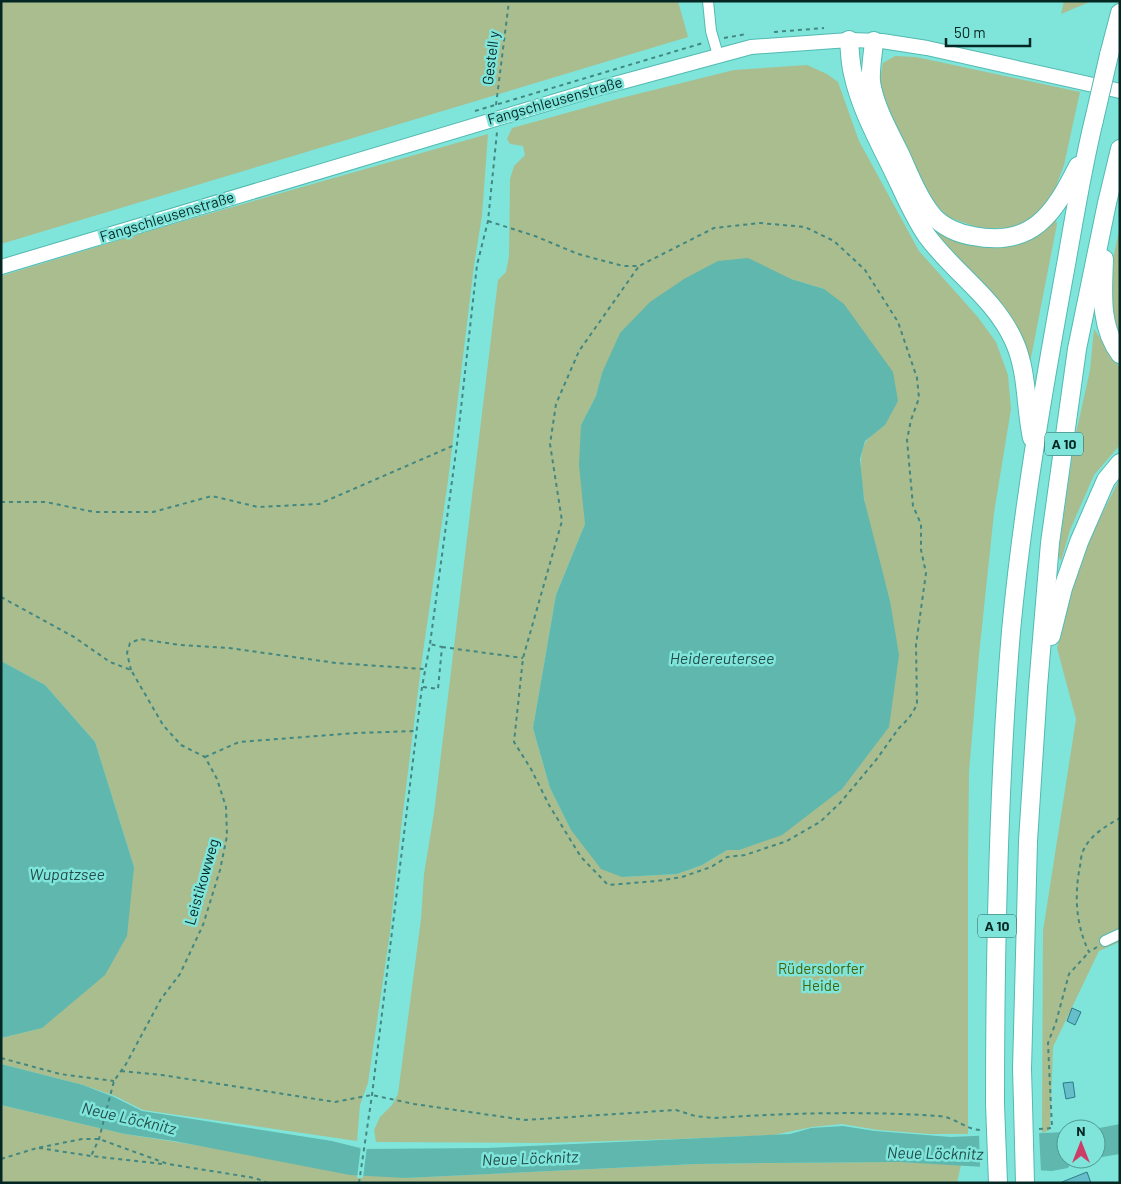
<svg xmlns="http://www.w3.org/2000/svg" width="1121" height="1184" font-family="Barlow,sans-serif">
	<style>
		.green { fill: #a9bd8f; fill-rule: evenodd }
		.water { fill: #5fb7ae }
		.pier { fill: #7fe5db }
		.building { fill: #66beca; stroke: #2b7b85 }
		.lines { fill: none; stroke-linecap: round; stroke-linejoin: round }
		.minor-casing { stroke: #53bab1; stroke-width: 12 }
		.secondary-casing { stroke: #53bab1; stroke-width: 16 }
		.motorway-casing { stroke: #53bab1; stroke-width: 20 }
		.path { stroke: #428780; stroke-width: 2; stroke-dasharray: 4 4; stroke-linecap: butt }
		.minor { stroke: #fff; stroke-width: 10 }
		.secondary { stroke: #fff; stroke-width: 14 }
		.motorway { stroke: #fff; stroke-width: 18 }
		.motorway-bridge-casing { stroke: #53bab1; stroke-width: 20; stroke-linecap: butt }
		.motorway-bridge { stroke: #fff; stroke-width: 18 }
		.labels { text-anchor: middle; stroke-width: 5; stroke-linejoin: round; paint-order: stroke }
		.shield { fill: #7fe5db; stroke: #2a605b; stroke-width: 1 }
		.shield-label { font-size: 14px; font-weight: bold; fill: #052724 }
		.street-label { font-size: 15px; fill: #052724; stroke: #7fe5db }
		.park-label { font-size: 15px; fill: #466305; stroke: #7fe5db }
		.water-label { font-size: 16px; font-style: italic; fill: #234c48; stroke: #7fe5db }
	</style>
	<rect width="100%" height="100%" fill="#7fe5db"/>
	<g class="green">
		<path d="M1,1H678L688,37L1,244Z"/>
		<path d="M1064,1H1092L1061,14Z"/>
		<path d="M895,56L916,57L1080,92L1064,165L1053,194L1039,214L1018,228H979L948,217L925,193L885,106L879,85L883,63Z"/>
		<path d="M807,65L827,74L838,82L859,141L919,251L977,316L996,342L1008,375L1011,409L994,513L979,655L969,772L968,865V1134H929L878,1130L842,1124L812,1127L774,1135L678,1139L542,1143L376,1142L374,1130L380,1117L392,1105L398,1094L421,919L424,874L434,813L498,280L506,272L509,256L510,179L514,166L525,155L523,146L510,144L507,139L512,128L617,99L734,70ZM791,279L824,289L885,425C879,430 869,436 865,443C850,473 881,567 890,601L739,850H727L702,865L677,874L622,877L571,830L550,788L533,728L556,595L585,524L581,425L596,396L602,373Z"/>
		<path d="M488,134L482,216L474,265L448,481L422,659L401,828L390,932L368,1083L360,1105L357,1141L143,1110L115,1096L83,1085L1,1064V1038L42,1028L134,867L95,742L45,685L1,661V276L159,228Z"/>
		<path d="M925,212L967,241L1055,217L1057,224L1028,373L933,233Z"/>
		<path d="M1120,226V344L1107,288Z"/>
		<path d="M1094,329L1120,368V445L1094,475L1070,530L1061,561L1058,555L1075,438L1090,370Z"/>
		<path d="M1120,478V942L1099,951L1053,1047L1050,1130L1042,1133L1043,931L1076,719L1057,648L1079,560Z"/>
		<path d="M1,1105L125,1134L405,1178L696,1164L766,1163L899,1162L961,1165L957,1183H1Z"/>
	</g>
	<g class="water">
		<path d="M748,258L791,279L824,289L844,304L893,372L898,401L885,425L865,441L860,459L864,499L890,601L899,655L889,727L842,789L782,835L739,850H727L702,865L677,874L622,877L601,869L571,830L550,788L533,728L556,595L585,524L579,465L581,425L596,396L602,373L620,333L650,302L684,279L718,261Z"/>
		<path d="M1,661L45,685L95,742L134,867L127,936L105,975L42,1028L1,1038Z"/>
		<path d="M1,1064L83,1085L114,1097L142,1111L332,1141L364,1149L486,1148L790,1134L811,1128L843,1126L875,1131L951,1137L1066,1132V1159H1093L1071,1163L1068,1168L1052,1171L899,1162L766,1163L696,1164L405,1178L350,1175L174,1141L125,1134L1,1105Z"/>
		<path d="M1120,1124V1154L1096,1158V1129H1094Z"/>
	</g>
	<g class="pier">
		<path d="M1039,1131L1041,1172L980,1168L979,1133Z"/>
		<path d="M361,1146H367L363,1178H357Z"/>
	</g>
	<g class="building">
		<path d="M1072,1008L1081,1012L1075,1025L1067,1021Z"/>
		<path d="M1073,1082L1075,1097L1066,1099L1063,1083Z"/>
		<path d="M1087,1172L1091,1183H1062V1182Z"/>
	</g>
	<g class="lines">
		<g class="minor-casing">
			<g id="minor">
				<path d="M708,1L711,31L718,55"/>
				<path d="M1105,941L1120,934"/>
			</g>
		</g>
		<g class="secondary-casing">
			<path id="secondary" d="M1,267L596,89L751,47L849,40L882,41L927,48L1120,91"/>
		</g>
		<g class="motorway-casing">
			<g id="motorway">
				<path d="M849,40C850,51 850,63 853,74C861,111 881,145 897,179C906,198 915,219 927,236C955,274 994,297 1014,341C1028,372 1025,406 1032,438"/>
				<path d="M874,41C873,54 870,69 871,82C875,108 890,133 901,156C910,176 919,199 933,216C943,227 959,234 973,236C1032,248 1054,214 1078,166"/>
				<path d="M1109,55L1120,13"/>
				<path d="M1104,259C1103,292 1099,326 1120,354"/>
				<path d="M1051,636L1063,588L1079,542L1106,480L1120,463"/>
				<path d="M995,1104C995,946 998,788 1011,631C1022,514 1042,397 1063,281C1073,227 1081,173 1094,120"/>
				<path d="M1023,1104L1022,1069L1028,841L1038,687L1050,543L1077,349L1107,203L1120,149"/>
			</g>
		</g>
		<g class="path">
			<path d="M774,32L824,28"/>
			<path d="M724,38L747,34"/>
			<path d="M496,105L509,1"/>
			<path d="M475,111L703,43"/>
			<path d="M488,221L535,236L578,254L623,266H639L714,228L760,223L805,227L834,241L865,270L898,322L917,378L919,398L911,420L907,440L913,506L921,524V550L926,573L916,645L917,705L909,718L899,728L876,760L840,803L820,822L787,841L745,855L727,857L711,867L682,877L657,881L608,885L581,857L549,805L531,769L514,742L523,658L562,521L550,444L556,404L579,351L639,266"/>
			<path d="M1,502H46L94,512H153L212,496L258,507L319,504L457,444"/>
			<path d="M1,597L74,637L110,662L131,670L163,725L181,745L205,757L217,779L226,807L227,836L220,870L203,925L180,974L161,999L126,1064L114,1081L99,1139L91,1156"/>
			<path d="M442,647L523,658"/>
			<path d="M131,670L127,653L130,643L140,639L180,645L229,648L336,663L424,669"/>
			<path d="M423,687L438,689L442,647L430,644"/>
			<path d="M205,757L239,742L356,733L416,731"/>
			<path d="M1097,947L1089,952C1076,925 1074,896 1080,866C1081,861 1081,855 1083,851C1090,835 1106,826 1120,818"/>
			<path d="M1,1058L60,1074L114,1081"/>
			<path d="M121,1071L162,1075L335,1102L372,1095L414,1104L525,1120L676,1110L695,1116L714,1118C788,1113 864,1111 939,1116C955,1117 966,1130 981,1130"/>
			<path d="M1039,1129L1052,1128L1048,1043L1056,1022L1069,974L1089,952"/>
			<path d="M39,1148L91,1156L163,1164"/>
			<path d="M1,1159L37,1148L82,1139H99L168,1164L255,1178L268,1183"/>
			<path d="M359,1183L372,1095L422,687L430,644L457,444L477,265L488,221L497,132"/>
		</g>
		<use href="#minor" class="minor"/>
		<use href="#secondary" class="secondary"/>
		<use href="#motorway" class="motorway"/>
		<g class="motorway-bridge-casing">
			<g id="motorway-bridge">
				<path d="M1094,120L1109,55"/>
				<path d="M995,1104L998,1183"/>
				<path d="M1023,1104L1025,1183"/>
			</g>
		</g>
		<use href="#motorway-bridge" class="motorway-bridge"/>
	</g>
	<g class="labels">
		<g class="shield">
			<rect x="1045" y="432.5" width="38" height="23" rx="4"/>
			<rect x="978" y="914.5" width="38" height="23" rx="4"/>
		</g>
		<g class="shield-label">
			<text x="1064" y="449">A 10</text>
			<text x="997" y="931">A 10</text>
		</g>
		<g class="street-label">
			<text transform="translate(491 58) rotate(-83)" y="5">Gestell y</text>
			<text transform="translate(555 101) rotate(-16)" y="5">Fangschleusenstraße</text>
			<text transform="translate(167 217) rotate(-17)" y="5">Fangschleusenstraße</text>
			<text transform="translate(202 882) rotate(-74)" y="5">Leistikowweg</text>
		</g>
		<g class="park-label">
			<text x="821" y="974">Rüdersdorfer<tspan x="821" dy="17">Heide</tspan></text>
		</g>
		<g class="water-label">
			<text x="722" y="664">Heidereutersee</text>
			<text x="67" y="880">Wupatzsee</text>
			<text transform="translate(129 1118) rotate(13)" y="6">Neue Löcknitz</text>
			<text transform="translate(935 1153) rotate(1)" y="6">Neue Löcknitz</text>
			<text transform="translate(530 1158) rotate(-2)" y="6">Neue Löcknitz</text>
		</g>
	</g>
	<rect width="1121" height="1184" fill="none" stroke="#052724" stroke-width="5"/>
	<g transform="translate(1081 1144)"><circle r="24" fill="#7fe5db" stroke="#4e9992"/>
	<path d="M0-4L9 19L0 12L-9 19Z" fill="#cc3d67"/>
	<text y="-8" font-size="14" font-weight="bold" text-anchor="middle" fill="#052724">N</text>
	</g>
	<path d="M946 38v8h84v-8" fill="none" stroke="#052724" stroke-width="2.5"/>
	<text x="954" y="38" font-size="15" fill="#052724" stroke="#7fe5db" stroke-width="4" paint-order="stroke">50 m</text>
</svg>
